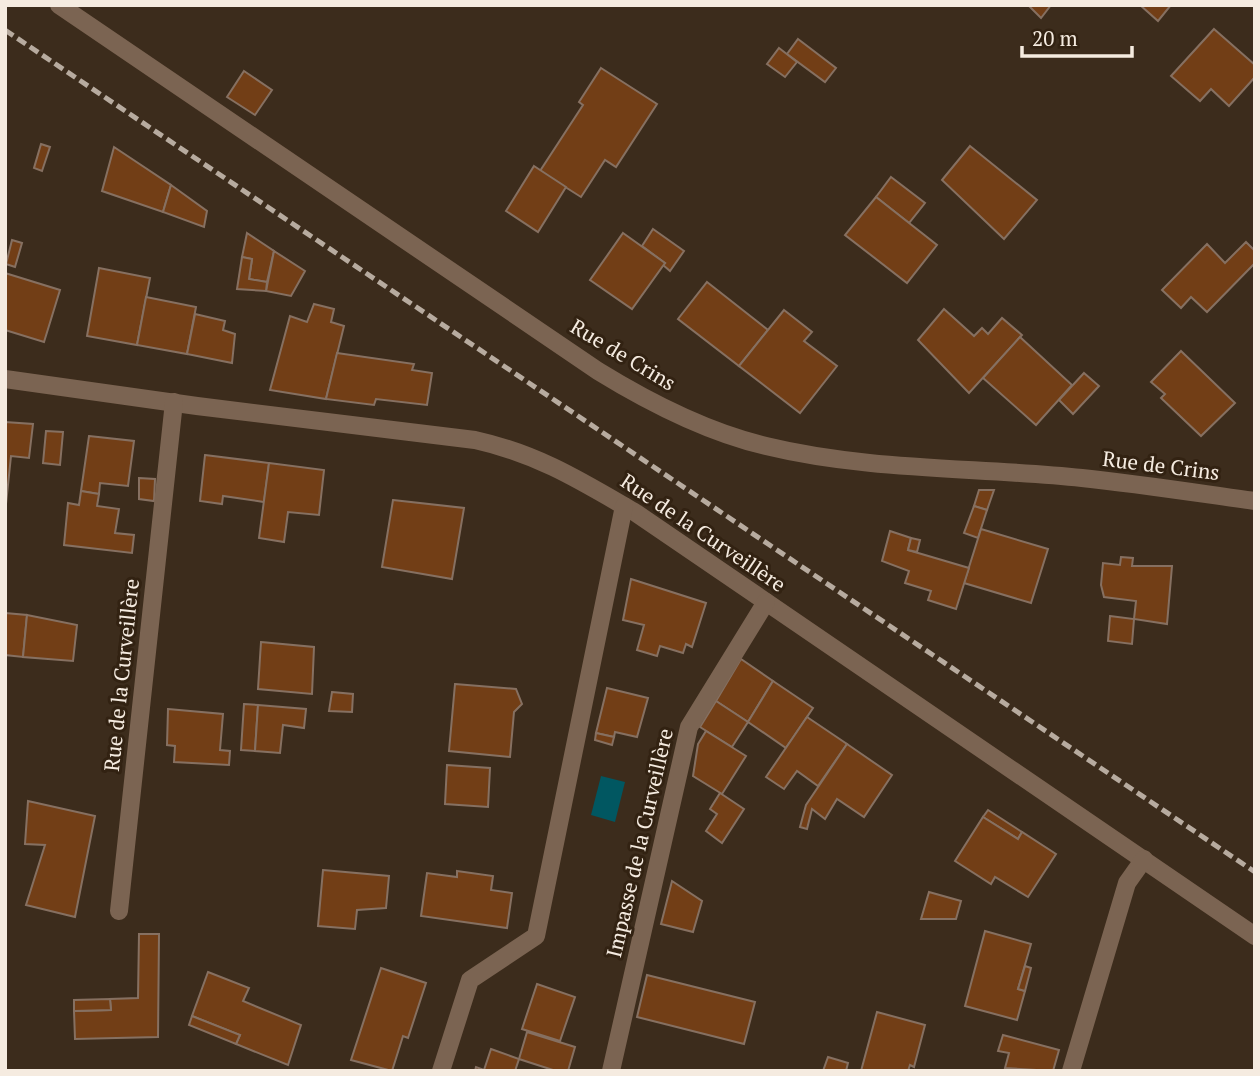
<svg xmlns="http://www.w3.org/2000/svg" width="1260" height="1076" font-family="'PT Serif',serif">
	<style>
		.water { fill: #015761 }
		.building { fill: #723e16; stroke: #867061; stroke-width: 2 }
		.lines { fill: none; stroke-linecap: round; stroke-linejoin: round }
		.minor { stroke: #7b6452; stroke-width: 18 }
		.rail { stroke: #b7ab9f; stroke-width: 5; stroke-dasharray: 10 5; stroke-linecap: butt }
		.labels { text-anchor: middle; stroke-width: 6; stroke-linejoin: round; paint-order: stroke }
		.street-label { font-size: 21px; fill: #f5ebe0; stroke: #322212 }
	</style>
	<rect width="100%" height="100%" fill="#3c2c1c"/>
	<path class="water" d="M601,776L625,782L615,822L591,815Z"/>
	<g class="building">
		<path d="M1028,5H1051L1041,18Z"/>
		<path d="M1140,5H1171L1158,21Z"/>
		<path d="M1214,29L1255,65V77L1229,106L1211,89L1200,101L1171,76Z"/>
		<path d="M798,39L836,68L825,82L787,54Z"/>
		<path d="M779,48L797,62L785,77L767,64Z"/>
		<path d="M601,68L657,104L616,167L605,160L581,197L540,171L583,105L579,102Z"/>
		<path d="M244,71L272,90L255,115L227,97Z"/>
		<path d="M41,144L50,147L42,171L34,168Z"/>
		<path d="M970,146L1037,200L1004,239L942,180Z"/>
		<path d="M114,147L171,185L163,212L102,191Z"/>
		<path d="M534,166L566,187L538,232L506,211Z"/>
		<path d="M891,177L925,203L909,223L876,197Z"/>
		<path d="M171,185L207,211L204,227L163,212Z"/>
		<path d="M876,197L937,245L907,283L845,235Z"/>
		<path d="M653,229L684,251L670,271L663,265L665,263L642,246Z"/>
		<path d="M247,233L274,251L267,282L249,279L252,259L242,257Z"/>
		<path d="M623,233L665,263L632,309L590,280Z"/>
		<path d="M12,240L22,243L15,267L6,264Z"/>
		<path d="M1246,242L1255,251V263L1207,312L1191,297L1181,308L1162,290L1207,244L1225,263Z"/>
		<path d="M274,251L305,271L291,296L266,291Z"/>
		<path d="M242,257L252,259L249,279L267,282L266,291L237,289Z"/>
		<path d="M99,268L150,278L137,345L87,336Z"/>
		<path d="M5,273L60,290L44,342L5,330Z"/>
		<path d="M707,282L768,330L739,366L678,319Z"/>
		<path d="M146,297L196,307L187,354L137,345Z"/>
		<path d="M314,304L334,309L331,322L344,326L326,399L270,390L290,316L307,322Z"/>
		<path d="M944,309L974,336L982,328L988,334L1002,318L1022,335L969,393L918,340Z"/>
		<path d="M784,310L812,332L804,341L837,366L800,413L739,366Z"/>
		<path d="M195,314L225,321L223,330L235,334L232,363L187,354Z"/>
		<path d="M1020,337L1072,385L1036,425L983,378Z"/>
		<path d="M1181,351L1235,403L1201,436L1161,398L1165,394L1151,382Z"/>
		<path d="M337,353L414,364L412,370L432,373L427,405L376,399L374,405L326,399Z"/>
		<path d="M1084,373L1099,386L1073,414L1059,400Z"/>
		<path d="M5,422L33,424L29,458L11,456L6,504Z"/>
		<path d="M46,431L63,432L60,465L43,463Z"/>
		<path d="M89,436L134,441L128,486L100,483L99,494L81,491Z"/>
		<path d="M205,455L269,463L264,502L223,496L222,504L200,501Z"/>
		<path d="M269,463L324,470L319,515L288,512L284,542L259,538Z"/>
		<path d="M139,478L155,479L154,501L139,499Z"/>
		<path d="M979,490H994L987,510L974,506Z"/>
		<path d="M81,491L99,494L97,506L119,509L115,533L134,535L132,553L64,545L68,503L79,505Z"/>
		<path d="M393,500L464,508L452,579L382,567Z"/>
		<path d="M974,506L987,510L978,538L964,533Z"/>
		<path d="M981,529L1048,549L1031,603L964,583Z"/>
		<path d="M890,531L911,538L908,550L969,568L956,609L928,600L931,591L905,583L909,571L882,561Z"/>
		<path d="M911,538L920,540L917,552L908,550Z"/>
		<path d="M1121,557L1133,558L1132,566H1172L1167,624L1134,619L1136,601L1104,597L1101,585L1103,563L1120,565Z"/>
		<path d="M631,579L706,603L692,647L686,644L683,653L660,646L657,656L637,650L644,625L623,620Z"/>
		<path d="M5,613L27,615L23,657L5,655Z"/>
		<path d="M27,615L77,625L73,661L23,657Z"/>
		<path d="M1110,616L1134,619L1132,644L1108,641Z"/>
		<path d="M261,642L314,647L312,694L258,689Z"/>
		<path d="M741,659L773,681L748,722L716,701Z"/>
		<path d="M773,681L813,708L786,748L748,722Z"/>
		<path d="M455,684L516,689L522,704L514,712L510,757L449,751Z"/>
		<path d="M607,688L648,698L637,737L615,732L614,737L596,733Z"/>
		<path d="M332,692L353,694L352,712L329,711Z"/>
		<path d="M716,701L748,722L732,747L700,727Z"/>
		<path d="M244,704L258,705L255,751L241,750Z"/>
		<path d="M258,705L306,709L304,728L283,725L280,753L255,751Z"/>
		<path d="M168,709L223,714L220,750L230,751L229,765L174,762L175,746L167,745Z"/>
		<path d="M807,717L847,744L818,786L797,771L784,789L766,777Z"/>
		<path d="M706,731L746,756L722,794L693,776L698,744Z"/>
		<path d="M596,733L614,737L612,745L595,740Z"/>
		<path d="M847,744L892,775L864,817L837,799L825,819L812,809L807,829L800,827L806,805Z"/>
		<path d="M447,765L490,768L488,807L445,804Z"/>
		<path d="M720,793L744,809L722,843L706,831L717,814L710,809Z"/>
		<path d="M28,801L95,816L75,917L26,905L45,845L25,844Z"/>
		<path d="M988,810L1022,832L1018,839L983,817Z"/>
		<path d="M983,817L1018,839L1022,832L1056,854L1028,897L995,877L991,884L955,861Z"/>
		<path d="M323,870L389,876L386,908L357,910L355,929L318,926Z"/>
		<path d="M457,871L493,876L491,890L512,893L507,928L421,916L427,873L457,877Z"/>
		<path d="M672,881L702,901L693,932L661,924Z"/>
		<path d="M929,892L961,901L956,919H921Z"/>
		<path d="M985,931L1031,944L1018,989L1025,991L1017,1020L965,1006Z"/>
		<path d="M139,934H159L158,1037L75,1039L74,1011L111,1010L110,999L138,998Z"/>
		<path d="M1025,966L1031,968L1025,991L1018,989Z"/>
		<path d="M381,968L426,983L408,1038L403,1036L392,1071L351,1060Z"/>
		<path d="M208,972L249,988L243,1001L301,1025L288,1065L236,1044L240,1035L192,1016Z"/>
		<path d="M647,975L755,1002L744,1044L637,1017Z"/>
		<path d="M537,984L575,997L560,1041L522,1029Z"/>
		<path d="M110,999L111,1010L74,1011V1000Z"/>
		<path d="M877,1012L925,1025L914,1067L910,1065L908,1071H861Z"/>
		<path d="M192,1016L240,1035L236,1044L189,1025Z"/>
		<path d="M527,1032L575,1047L568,1071H556L519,1059Z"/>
		<path d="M1003,1035L1059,1050L1053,1071L1005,1068L1009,1053L998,1051Z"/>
		<path d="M491,1049L519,1059L515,1071H475L476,1067L484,1070Z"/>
		<path d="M828,1057L848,1063L846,1071H823Z"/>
	</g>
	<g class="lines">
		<g class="minor">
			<path d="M59,5L598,371C650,403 706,432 766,446C869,471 977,467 1082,478C1139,484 1197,493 1255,501"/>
			<path d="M5,379L197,406L475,440C538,454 581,481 636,513L1255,936"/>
			<path d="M119,911L174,402"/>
			<path d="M441,1071L470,980L536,936L624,506"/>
			<path d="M611,1071L689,727L766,602"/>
			<path d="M1071,1071L1127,883L1144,859"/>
		</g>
		<path class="rail" d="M5,30L1255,872"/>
	</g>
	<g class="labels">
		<g class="street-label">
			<text transform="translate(623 355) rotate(31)" y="7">Rue de Crins</text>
			<text transform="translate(1161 466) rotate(7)" y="7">Rue de Crins</text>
			<text transform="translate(703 533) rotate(34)" y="7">Rue de la Curveillère</text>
			<text transform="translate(122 675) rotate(-84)" y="7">Rue de la Curveillère</text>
			<text transform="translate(640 843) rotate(-77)" y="7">Impasse de la Curveillère</text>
		</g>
	</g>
	<rect width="1260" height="1076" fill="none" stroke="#f5ebe0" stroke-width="14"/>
	<path d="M1022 46v10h110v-10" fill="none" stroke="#f5ebe0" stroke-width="3.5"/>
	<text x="1032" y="46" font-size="21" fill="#f5ebe0" stroke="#322212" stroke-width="5" paint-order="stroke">20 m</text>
</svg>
